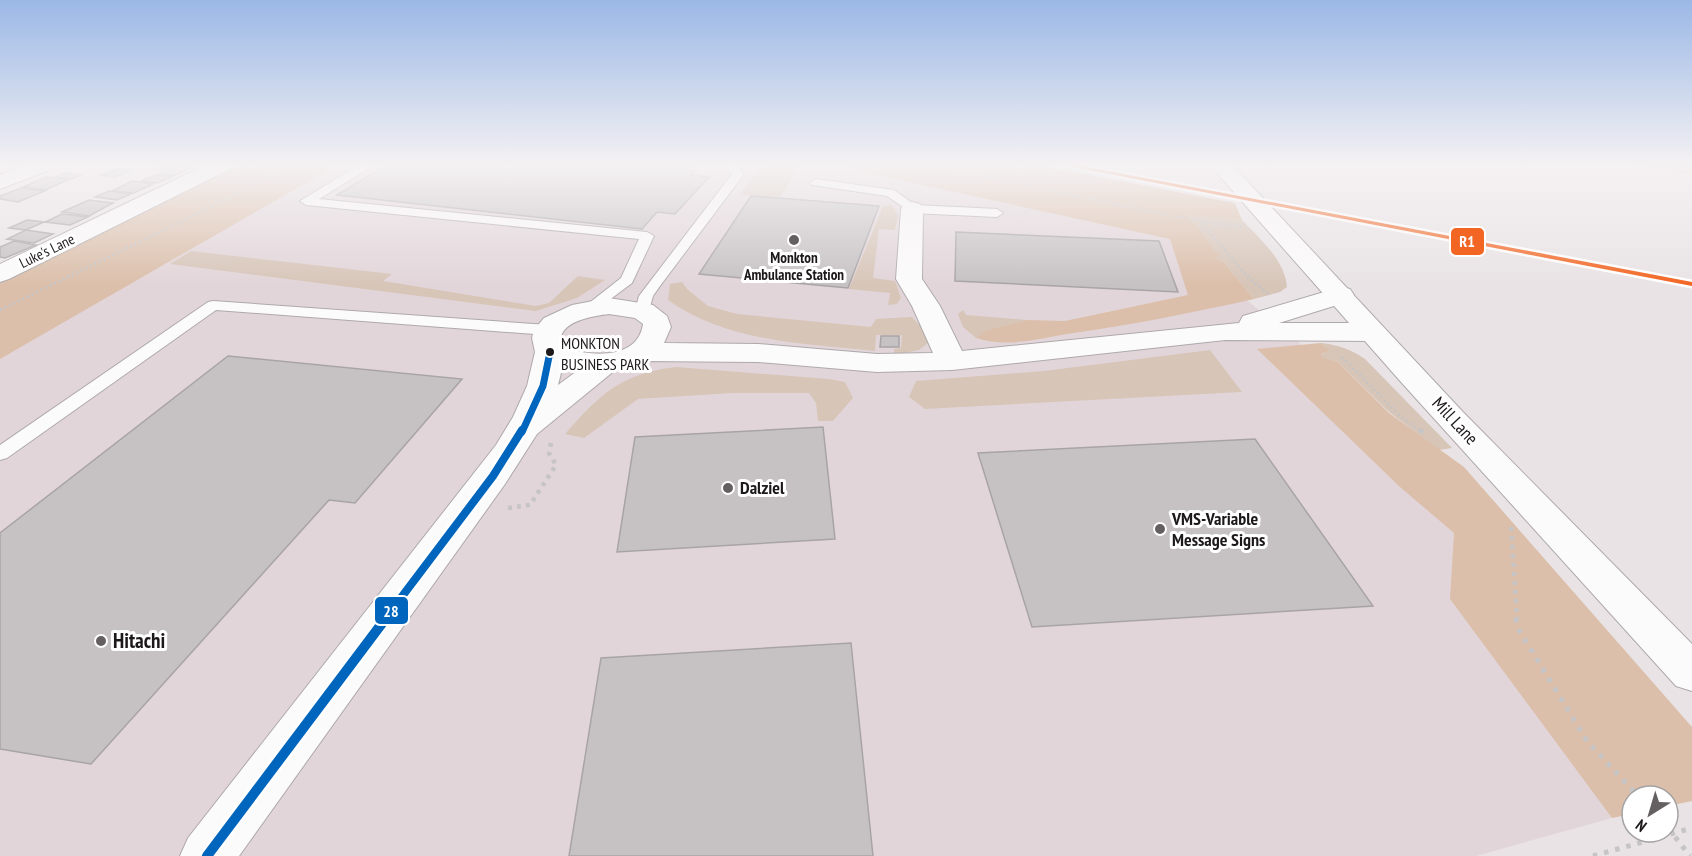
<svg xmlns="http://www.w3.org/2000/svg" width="1692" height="856" font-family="'PT Sans Narrow',sans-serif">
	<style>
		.built { fill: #e2d5d9 }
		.green { fill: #d7c5b8 }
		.forest { fill: #dbbfaa }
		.building { fill: #c6c2c4; stroke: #a8a4a6; stroke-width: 1.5 }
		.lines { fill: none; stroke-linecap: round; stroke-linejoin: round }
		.service-casing { stroke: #aea9ab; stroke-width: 2 }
		.minor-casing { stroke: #aea9ab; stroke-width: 2 }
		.tertiary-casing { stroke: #aea9ab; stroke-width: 2 }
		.secondary-casing { stroke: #aea9ab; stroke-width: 2 }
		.path-far2 { stroke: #c6c4c5; stroke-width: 3; stroke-dasharray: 2 3; stroke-linecap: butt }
		.path-far1 { stroke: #c6c4c5; stroke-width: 4.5; stroke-dasharray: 4 5; stroke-linecap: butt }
		.path { stroke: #c6c4c5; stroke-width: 5; stroke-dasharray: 4.5 7; stroke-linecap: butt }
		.service { fill: #fcfbfb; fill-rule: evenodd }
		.minor { fill: #fcfbfb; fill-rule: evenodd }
		.tertiary { fill: #fcfbfb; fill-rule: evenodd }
		.secondary { fill: #fcfbfb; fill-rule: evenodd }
		.bus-1-far2-casing { stroke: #fff; stroke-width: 10 }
		.bus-1-far1-casing { stroke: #fff; stroke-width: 13 }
		.bus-1-casing { stroke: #fff; stroke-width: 15 }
		.bus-1-far2 { stroke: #0065bd; stroke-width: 7 }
		.bus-1-far1 { stroke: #0065bd; stroke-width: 8 }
		.bus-1 { stroke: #0065bd; stroke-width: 10 }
		.rail-1-casing { stroke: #fff; stroke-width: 5 }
		.rail-1 { fill: #f26522; fill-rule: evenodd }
		.poi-dot { fill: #646061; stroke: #fff; stroke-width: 2 }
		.bus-dot { fill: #1d191a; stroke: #fff; stroke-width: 2 }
		.labels { text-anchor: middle; stroke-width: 6; stroke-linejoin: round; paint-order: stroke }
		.far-street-label { font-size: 15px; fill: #1d191a; stroke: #fff }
		.far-poi-label { font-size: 15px; font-weight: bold; fill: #1d191a; stroke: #fff }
		.bus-label { font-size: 16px; fill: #1d191a; stroke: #fff; text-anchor: start }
		.street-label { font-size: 18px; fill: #1d191a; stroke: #fff }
		.poi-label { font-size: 18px; font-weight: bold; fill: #1d191a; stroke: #fff; text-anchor: start }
		.near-poi-label { font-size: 21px; font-weight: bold; fill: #1d191a; stroke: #fff; text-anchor: start }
		.line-badge { stroke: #fff; stroke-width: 2 }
		.badge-label { font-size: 16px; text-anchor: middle; font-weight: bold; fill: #fff }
	</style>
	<rect width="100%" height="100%" fill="#e9e3e5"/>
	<path class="built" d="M298,165H916L1182,220L1222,275L1249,302L1308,350L1461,495L1485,617L1612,818L1476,856H0V316Z"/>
	<g class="green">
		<path d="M762,165H826L837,168L800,166L780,197L740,195Z"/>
		<path d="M1623,165H1692V174Z"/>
		<path d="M892,205L898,215L895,230L879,229L873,278L895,281L901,298L897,304L888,305L890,293L849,289L883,206Z"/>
		<path d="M1188,214L1242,220C1259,238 1285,260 1287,287L1280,292L1254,299L1223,261L1215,258Z"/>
		<path d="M191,251L392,274L383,281L536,306L549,303L578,276L605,280L577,298L536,311L170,264Z"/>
		<path d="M682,282L687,289L708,306L737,314L871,327L876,319L912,317L922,328L929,342L919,350L894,355V349L901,348L902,335H876L875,351C806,344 726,342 668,300L670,284Z"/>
		<path d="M963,310L966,315L1027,320L986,331L976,338L963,327L958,314Z"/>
		<path d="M1321,343C1338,345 1350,349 1365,359L1452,448L1439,450L1389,412L1338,362L1322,357L1320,355L1328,351Z"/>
		<path d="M1210,350L1242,392L925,409L909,397L916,381L1044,371Z"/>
		<path d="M676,367L829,379L845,382L853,398L833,421H818L816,403L809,393H732L638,399L584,438L565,434C600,394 622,373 676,367Z"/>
	</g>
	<g class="forest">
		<path d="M240,165H337L0,359V283Z"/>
		<path d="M831,165H1037L1235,203L1242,220L1188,215L1219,256L1215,258L1223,261L1254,299C1192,313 1130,325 1067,334C1037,339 1006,348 976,338L985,331L1027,320L1065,321L1188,295L1170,239Z"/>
		<path d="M1321,343L1329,351L1321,354L1322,357L1338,362L1389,413L1464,467L1692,727V801L1668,806V796H1632V814L1612,818L1450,599L1454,533L1400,487L1257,349Z"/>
	</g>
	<g class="building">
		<path d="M168,165H196L173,176L158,174L166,170L159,169Z"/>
		<path d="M387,165H701L691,175L709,177L675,214L657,212L642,229L337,195Z"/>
		<path d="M116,169L130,170L116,177L101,175Z"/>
		<path d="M64,173L81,175L72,179L55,177Z"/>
		<path d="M156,175L171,177L157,183L141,181Z"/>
		<path d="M46,177L68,180L45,190L23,187Z"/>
		<path d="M132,181L153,184L134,193L112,191Z"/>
		<path d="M21,188L45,191L18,202L0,199V196Z"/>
		<path d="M109,191L131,194L117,200L95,197Z"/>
		<path d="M751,196L879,206L848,288L699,274Z"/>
		<path d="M89,200L113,203L89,216L62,212Z"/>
		<path d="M62,214L88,217L70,225L45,222Z"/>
		<path d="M27,220L44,222L26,230L9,228Z"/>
		<path d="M26,230L53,234L34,243L7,239Z"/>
		<path d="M956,232L1159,241L1178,292L955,281Z"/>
		<path d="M14,241L36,245L5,258L0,257V247Z"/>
		<path d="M881,336H899V347H880Z"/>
		<path d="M228,356L462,379L355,503L329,500L91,764L0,749V533Z"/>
		<path d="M823,427L835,539L617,552L635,437Z"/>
		<path d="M1255,439L1373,606L1032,627L978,453Z"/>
		<path d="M851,643L873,856H569L601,658Z"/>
	</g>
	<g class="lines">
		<g class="service-casing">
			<g id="service">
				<path d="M359,165H374L319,199L647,232L654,236L632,283L596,310L591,311L584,307L621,278L639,239L306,205L300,201Z"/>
				<path d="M724,165H736L744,174L660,286L653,296L648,314H638L635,311L639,296L732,174Z"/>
				<path d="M816,179L894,190L915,205L997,209L1003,213L997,217L912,213L887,196L812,185L810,183Z"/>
				<path d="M213,301L548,325L556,330L548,335L216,310L7,458L0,460V445L208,302Z"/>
			</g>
		</g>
		<g class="minor-casing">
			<g id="minor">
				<path d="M26,165H55L52,169L0,189V175Z"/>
				<path d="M912,202L920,204L923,209L922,279L940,306L962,351L1239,323L1243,316L1341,287L1350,289L1354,295L1350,301L1279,323H1372L1382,326L1386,332L1382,338L1372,341L1225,340L952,370L877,372L758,362L644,361L614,371L537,434L505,484L239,856H180L188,838L496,445L513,417L527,386L535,352L532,338L534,330L544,318L572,305L609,298L653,305L667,316L671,327L664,343L758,344L877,354L933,353L912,306L896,279L901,209L904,204ZM609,314L635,318L643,324C638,361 587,357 562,346C554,322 592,316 609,314ZM563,367L577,371L558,385L562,369Z"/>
			</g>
		</g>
		<g class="tertiary-casing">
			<path id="tertiary" d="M206,165H233L230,169L9,279L0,282V264Z"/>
		</g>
		<g class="secondary-casing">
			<path id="secondary" d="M1210,165H1232L1463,412L1692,644V691L1676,686L1401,382Z"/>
		</g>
		<g class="path-far2">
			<path d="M926,165C1032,183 1136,213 1243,227"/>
			<path d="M1202,223L1248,277L1268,294"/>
			<path d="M0,310L209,208L289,165"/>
			<path d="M1342,357L1399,415L1422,432"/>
		</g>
		<g class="path-far1">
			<path d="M1420,430L1424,433"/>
			<path d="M508,508L530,505L556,465L549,453L551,443"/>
			<path d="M1511,527L1517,619"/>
		</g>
		<g class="path">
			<path d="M1516,618L1517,627L1587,741L1638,796"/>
			<path d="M1668,828L1690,856"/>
			<path d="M1593,856L1692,828"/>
		</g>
		<use href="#service" class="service"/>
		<use href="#minor" class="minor"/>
		<use href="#tertiary" class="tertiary"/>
		<use href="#secondary" class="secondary"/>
		<g class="bus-1-far2-casing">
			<path id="bus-1-far2" d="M522,432L543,386L550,352"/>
		</g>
		<g class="bus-1-far1-casing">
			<path id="bus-1-far1" d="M385,619L493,476L522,430"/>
		</g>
		<g class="bus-1-casing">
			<path id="bus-1" d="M207,856L386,618"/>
		</g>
		<use href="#bus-1-far2" class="bus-1-far2"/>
		<use href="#bus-1-far1" class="bus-1-far1"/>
		<use href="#bus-1" class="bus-1"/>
		<g class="rail-1-casing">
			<path id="rail-1" d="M1063,165H1076L1692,282V286Z"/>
		</g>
		<use href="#rail-1" class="rail-1"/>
	</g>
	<linearGradient id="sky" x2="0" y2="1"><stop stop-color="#9bb8e6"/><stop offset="0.58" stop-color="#f5f2f3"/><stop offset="1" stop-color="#f5f2f3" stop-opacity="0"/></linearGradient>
	<rect width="1692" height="285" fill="url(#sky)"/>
	<g class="poi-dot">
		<circle cx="794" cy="240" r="6"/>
		<circle cx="728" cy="488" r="6"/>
		<circle cx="1160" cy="529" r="6"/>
		<circle cx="101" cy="641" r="6"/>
	</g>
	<circle class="bus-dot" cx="550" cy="352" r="5"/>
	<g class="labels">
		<g class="far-street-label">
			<text transform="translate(47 251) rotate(-26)" y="5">Luke's Lane</text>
		</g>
		<g class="far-poi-label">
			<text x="794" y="263">Monkton<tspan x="794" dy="17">Ambulance Station</tspan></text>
		</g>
		<g class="bus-label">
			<text x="561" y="349">MONKTON<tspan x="561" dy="21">BUSINESS PARK</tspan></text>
		</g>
		<g class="street-label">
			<text transform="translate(1455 421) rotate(47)" y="6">Mill Lane</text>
		</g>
		<g class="poi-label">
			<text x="740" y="494">Dalziel</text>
			<text x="1172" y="525">VMS-Variable<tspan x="1172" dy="21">Message Signs</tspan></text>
		</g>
		<g class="near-poi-label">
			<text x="113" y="648">Hitachi</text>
		</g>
	</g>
	<g class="line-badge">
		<rect x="1450" y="227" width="35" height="29" rx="6" fill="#f26522"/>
		<rect x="374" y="596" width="35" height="29" rx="6" fill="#0065bd"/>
	</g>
	<g class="badge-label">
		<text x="1467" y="247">R1</text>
		<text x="391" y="617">28</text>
	</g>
	<g transform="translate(1650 814) rotate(217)"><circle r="28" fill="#ffffff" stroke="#a5a3a3" stroke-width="1.5"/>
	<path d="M0-4.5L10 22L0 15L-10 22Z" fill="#646061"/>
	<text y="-9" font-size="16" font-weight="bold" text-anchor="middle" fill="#1d191a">N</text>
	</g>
</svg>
